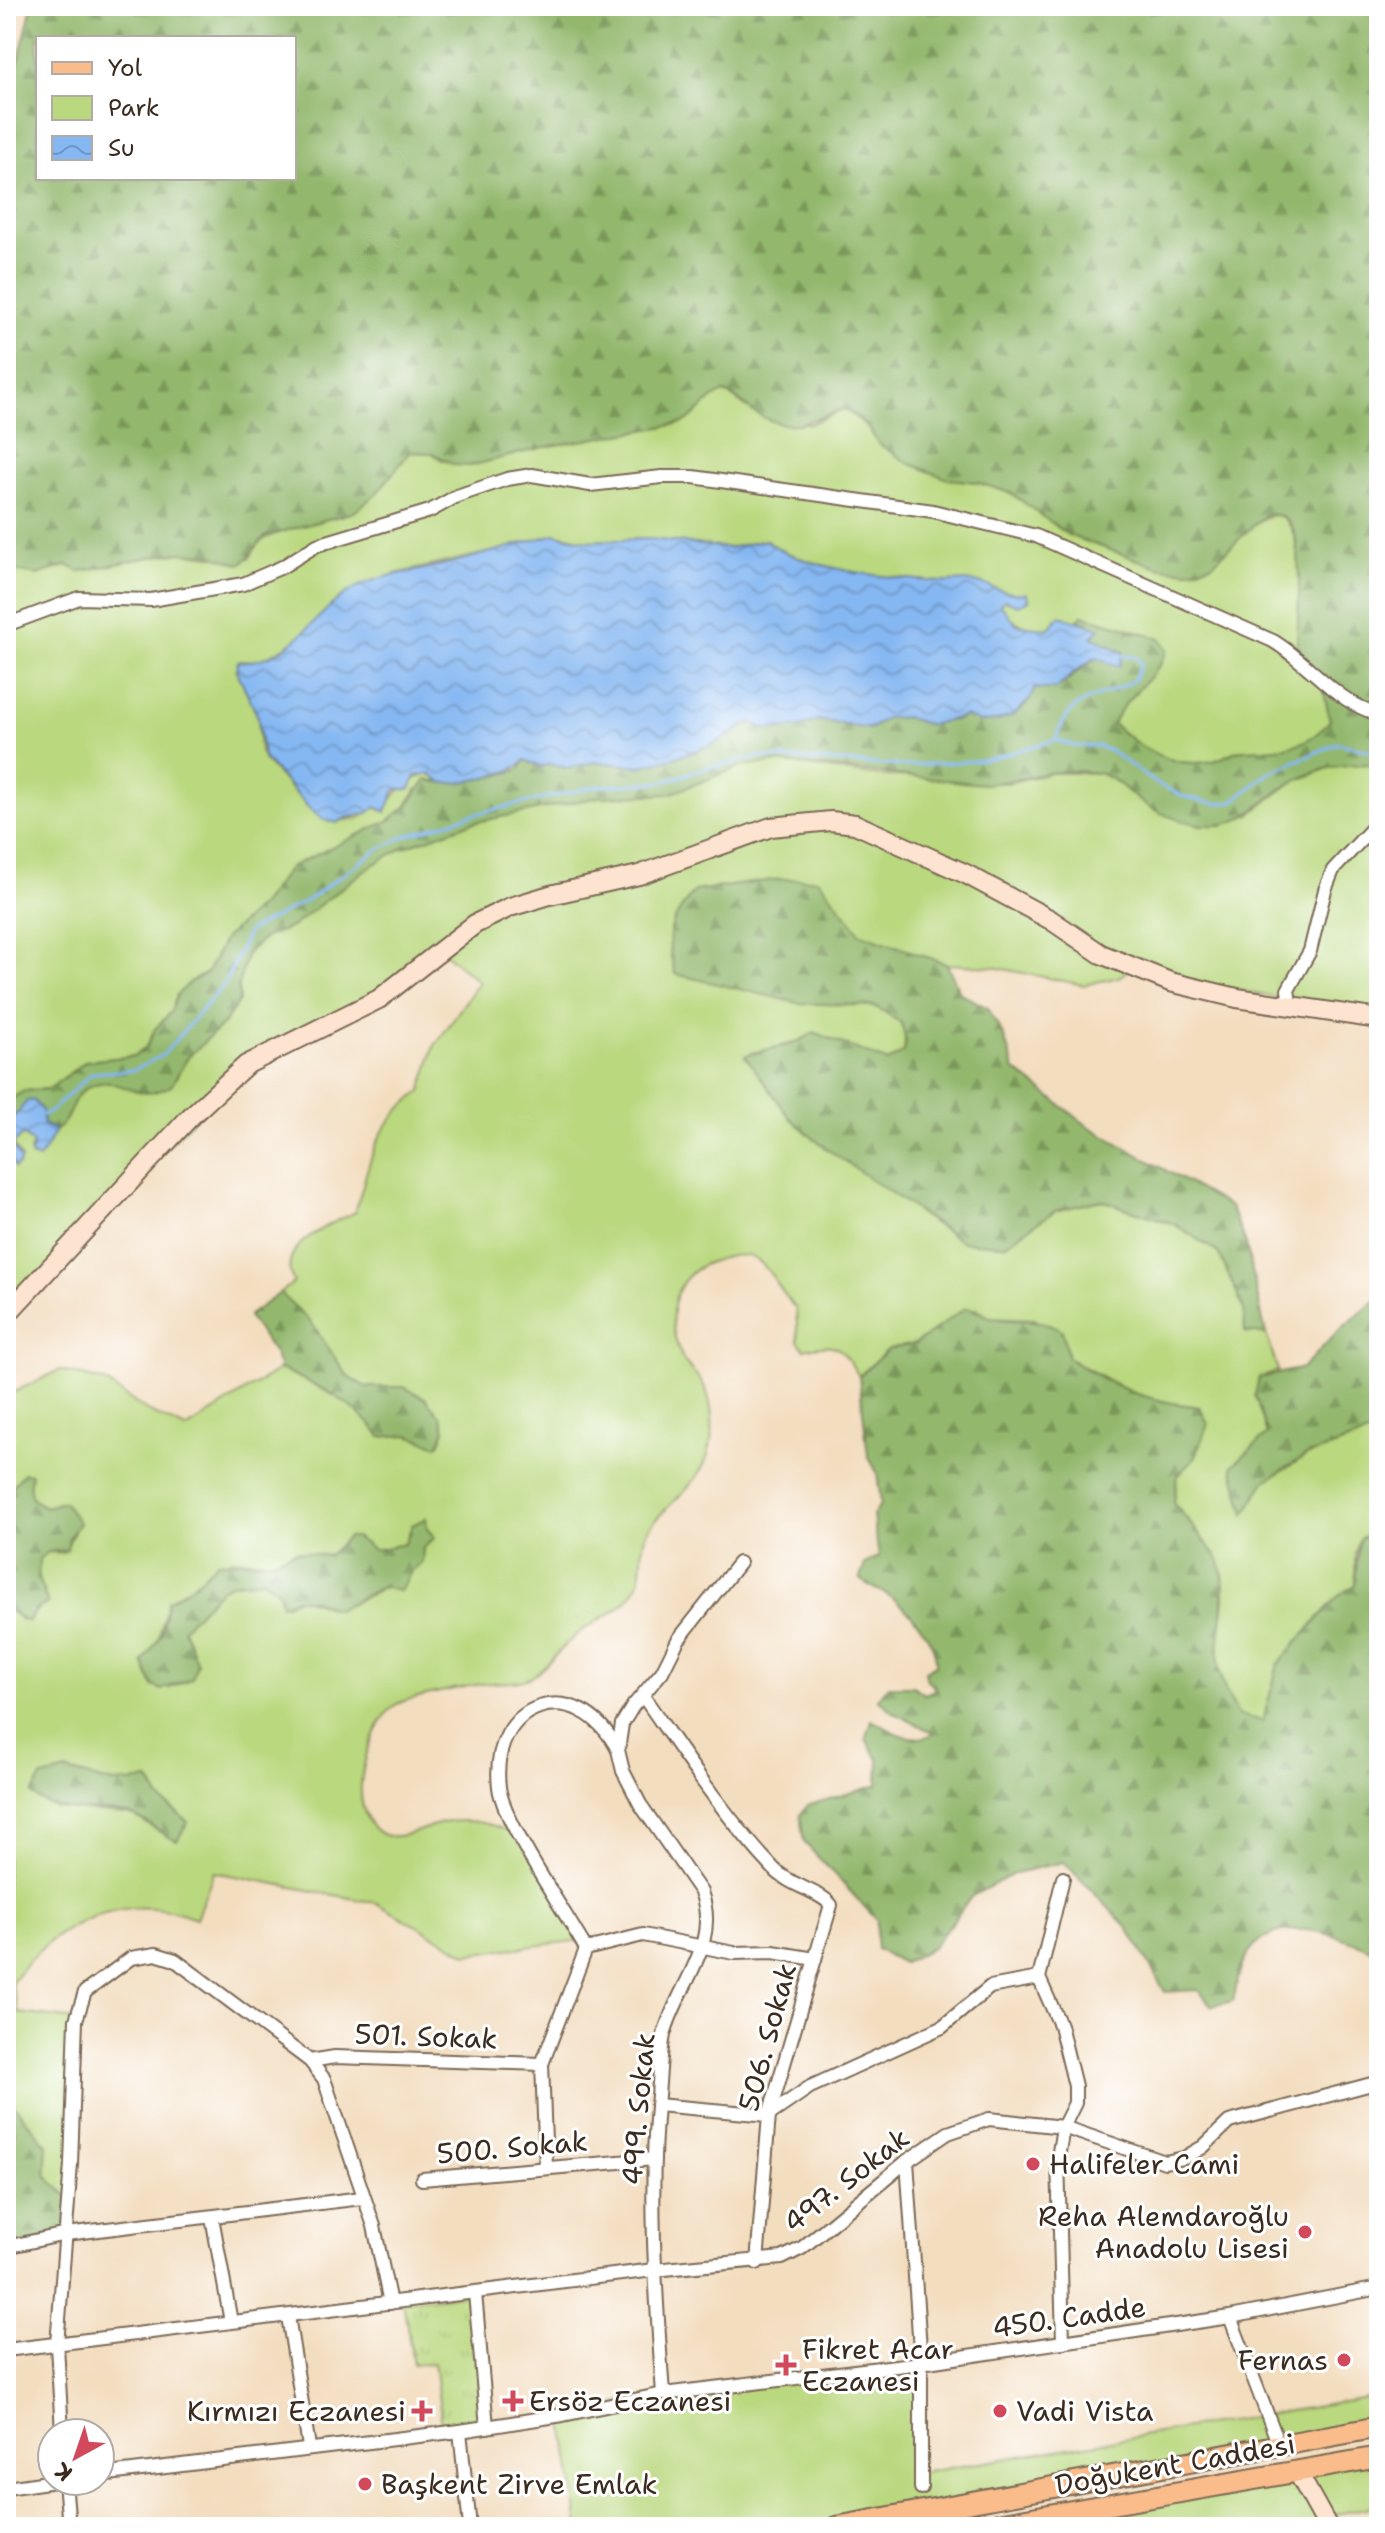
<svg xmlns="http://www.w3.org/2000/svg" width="1385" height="2533" font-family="'Shantell Sans',sans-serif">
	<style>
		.green { fill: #bad87e; stroke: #7a814e; stroke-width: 2; fill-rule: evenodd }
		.forest { fill: url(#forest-firs); stroke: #677146; stroke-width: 2; fill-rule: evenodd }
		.park { fill: url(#park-tufts); stroke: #7a814e; stroke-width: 2 }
		.water { fill: url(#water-waves); stroke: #607088; stroke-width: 2 }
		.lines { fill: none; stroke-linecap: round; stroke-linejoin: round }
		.stream { stroke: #85b7f2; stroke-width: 3 }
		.street-casing { stroke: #7b6956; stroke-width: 16 }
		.secondary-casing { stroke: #7b6956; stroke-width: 22 }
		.primary-casing { stroke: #7b6956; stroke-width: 24 }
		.street { stroke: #fff; stroke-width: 12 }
		.secondary { stroke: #fde4d0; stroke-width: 18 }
		.primary { stroke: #f9bc8a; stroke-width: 20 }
		.poi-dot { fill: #d1495b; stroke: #fff; stroke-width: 3 }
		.labels { text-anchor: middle; stroke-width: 6; stroke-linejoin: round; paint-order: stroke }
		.street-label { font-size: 28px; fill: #3b2a1e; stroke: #fff }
		.poi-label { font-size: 28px; fill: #3b2a1e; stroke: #fff; text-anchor: start }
	</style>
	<defs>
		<pattern id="forest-firs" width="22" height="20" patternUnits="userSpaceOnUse" patternTransform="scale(2)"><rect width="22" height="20" fill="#93b86d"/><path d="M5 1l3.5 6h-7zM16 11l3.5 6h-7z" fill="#799659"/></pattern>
		<pattern id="park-tufts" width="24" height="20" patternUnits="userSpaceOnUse" patternTransform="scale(2)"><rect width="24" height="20" fill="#bad87e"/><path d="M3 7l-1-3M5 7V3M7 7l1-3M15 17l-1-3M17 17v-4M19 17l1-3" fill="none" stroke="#a1ba6c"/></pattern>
		<pattern id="water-waves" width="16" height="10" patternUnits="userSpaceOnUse" patternTransform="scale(2)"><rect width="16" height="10" fill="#85b7f2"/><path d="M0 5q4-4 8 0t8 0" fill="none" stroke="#6e95c3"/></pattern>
	</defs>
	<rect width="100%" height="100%" fill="#fff"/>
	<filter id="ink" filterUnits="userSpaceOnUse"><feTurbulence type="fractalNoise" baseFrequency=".0125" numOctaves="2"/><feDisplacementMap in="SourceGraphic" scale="16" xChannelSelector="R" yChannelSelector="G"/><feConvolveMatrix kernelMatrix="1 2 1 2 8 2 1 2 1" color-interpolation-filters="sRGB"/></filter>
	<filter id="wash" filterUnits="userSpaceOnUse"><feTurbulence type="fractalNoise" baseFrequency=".006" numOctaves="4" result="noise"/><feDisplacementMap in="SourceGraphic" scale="32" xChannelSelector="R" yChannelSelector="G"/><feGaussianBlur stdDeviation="1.8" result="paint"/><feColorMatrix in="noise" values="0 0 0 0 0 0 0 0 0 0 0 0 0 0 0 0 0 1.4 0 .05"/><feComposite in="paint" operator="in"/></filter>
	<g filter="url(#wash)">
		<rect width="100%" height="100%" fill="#f3ddbf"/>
		<g class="green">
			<path d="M725,392L748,408L810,424L844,409C869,424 882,449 909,463C947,482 991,478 1025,503L1252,526C1315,474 1297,626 1297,655L1321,678L1330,721C1306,752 1276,748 1241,750C1232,751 1223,759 1213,761C1174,770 1140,749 1113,724L1121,705L1162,663L1160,638L1083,615L1074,622L1060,616L1048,629C1026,627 1011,625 1000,604L1006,600L1018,605L1029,600L1026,593C999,595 992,584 973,582C963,580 952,583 942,582C892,578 805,571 766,540L729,548L650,539L587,541L564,535L395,574L342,596L300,639L259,661L240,660L236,669L258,717L260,752L265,761L309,808L328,822L360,818L376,806L381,810C399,792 404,780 430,774L440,782L417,789L406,807L388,821L290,867L261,905L225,938L207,973L190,982L177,995L171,1012L155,1029L146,1048L134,1056L86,1061L49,1089L25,1091L6,1102V569L37,575L68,565L78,571C113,567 146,555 182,553C207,553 226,562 250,558C257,540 267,536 286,531L394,471L410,452L432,453L442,460L470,466L544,447L683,423L719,393Z"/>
			<path d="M776,762L879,776L937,777L955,782L1008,783L1050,773H1100L1199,825H1222L1250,814L1291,783L1334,766L1348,762L1379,765V1019L1131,968L1119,977L1084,985L993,967L947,964L861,934L818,879H781L694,891L740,988C759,992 777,999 796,1002C830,1008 915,990 904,1052L888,1062L814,1033C792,1049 771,1045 745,1056L922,1216L963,1242L1004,1245L1055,1211L1101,1200L1174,1224L1219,1253L1244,1309L1245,1332L1266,1334L1278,1371L1259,1378L1255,1395L1267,1434L1245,1513L1265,1481L1306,1456L1379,1430V1528L1359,1539L1355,1555V1585C1311,1613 1279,1672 1263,1721L1238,1715C1233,1704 1225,1692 1222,1680C1210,1642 1233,1601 1220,1562C1218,1557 1181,1512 1174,1503L1177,1477L1195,1457L1163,1402L1143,1399L1068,1358L1035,1319L989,1317L977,1309H965L915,1344L889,1349L859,1376C839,1346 840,1341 804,1349L798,1341L796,1309C766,1276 766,1240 710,1262C669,1278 665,1323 683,1359C689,1369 700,1377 705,1388C713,1406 714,1428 710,1447C703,1483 674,1497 653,1523C635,1545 647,1566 637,1586C622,1614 595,1618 573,1638C559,1650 548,1665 533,1676C522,1683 505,1682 492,1683C476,1684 410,1697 397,1704C381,1714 369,1743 365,1761C360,1781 358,1801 368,1820C386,1852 418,1828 443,1823C469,1818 497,1823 519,1837C533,1847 570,1920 582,1940L467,1954L376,1903L214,1872L196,1918C125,1890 55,1921 11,1983L19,2013L76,2020L69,2198C44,2171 44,2186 47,2145L6,2096V1609L22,1620L30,1619L46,1598L38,1579L39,1559L48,1552L63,1553C77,1527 82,1525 60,1503L46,1507C29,1500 29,1492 30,1474L9,1489L6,1484V1396L60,1370L105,1382L145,1410L186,1429L280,1369C319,1386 355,1402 381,1437L408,1434L438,1446L445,1430L441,1417L404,1387H366L348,1377L310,1321L280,1293L294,1282C273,1246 329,1225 355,1212C371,1162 373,1124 421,1092L434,1047L479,982L440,949L413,974L246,1065L6,1315V1150L10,1162L19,1165L21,1158L12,1142L23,1135L33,1143L30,1151L32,1157C45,1149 46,1140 56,1130C66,1120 67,1110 75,1099C95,1070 142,1083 171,1086L188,1057L224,1023L239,1001L238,986L247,953L265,937L291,927L366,869L402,848L471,823L598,797L630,795L739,767ZM426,1518L427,1529L435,1538L423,1548L417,1567L412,1570L400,1591L381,1587C374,1594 338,1611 329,1607C315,1603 300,1592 287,1604L279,1592L263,1580L233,1583L222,1588L182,1628L192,1651L186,1681L170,1688L153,1685L149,1675L168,1601L231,1559L269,1561L297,1551L328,1556L349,1537H355L374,1550L405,1544L410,1530ZM67,1771L114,1783L153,1787L159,1798L179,1814L168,1837L133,1815L56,1808L32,1794L42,1778Z"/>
			<path d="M921,2363L920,2473L1379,2396V2427L836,2527H579L563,2415L663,2394Z"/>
			<path d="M1379,2457V2505L1323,2517L1328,2527H981Z"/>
		</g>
		<g class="forest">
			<path d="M32,6H1379V765C1347,762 1320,767 1291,783C1267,796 1248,823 1218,825C1196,827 1161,816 1143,803C1129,794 1115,777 1098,773C1059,765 1021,782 983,784L776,762L739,767L670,794L598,797L471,823L402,848L366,869L291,927L265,937L247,953L238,986L239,1000L224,1023L188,1057L171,1086C164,1089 155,1093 147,1093C123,1091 109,1073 85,1089C69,1100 72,1119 56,1130L43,1124L36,1103L6,1119V1102L24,1091L49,1089L86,1061L134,1056L146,1048L155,1029L171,1012L177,995L190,982L207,973L225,938L261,905L290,867L388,821L406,807L427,780C449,787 498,777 520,769L525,760L541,767L549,764L568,768L595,762L641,766L670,759L714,744L751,722L800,727L817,720L870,729C876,726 882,720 886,718C900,711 939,730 965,716C991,727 1025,718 1034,689L1061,685L1096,658L1122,656L1123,652L1092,637L1096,631L1087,622L1078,620L1082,615L1160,638L1167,650C1157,679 1126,693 1113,724C1140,749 1174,770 1213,761C1223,759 1232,751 1241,750C1276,748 1306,752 1330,720L1321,678L1297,655C1297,628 1304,548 1292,527C1287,516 1276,513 1265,515L1212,564L1189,571L1161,568L1068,535L1011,493L976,482L948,479L908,463L879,444L862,420L844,409C806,421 791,436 752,411C743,405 736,395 725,392C709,396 699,415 683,423L544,447L470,466L454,465L432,453L410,452L376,494L354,512L266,536C255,545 252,557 240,564C228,561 216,555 203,554C160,549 120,566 78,571L67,565L37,575L6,569V90L14,79ZM38,38H294V178H38Z"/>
			<path d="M781,879H818L861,934L947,964L960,993L988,1008L1004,1037L1015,1070L1088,1126L1230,1207L1246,1244L1266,1334L1245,1332L1244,1309L1219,1253L1174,1224L1101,1200L1055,1211L1004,1245L963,1242L824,1147L791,1119L745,1056C769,1047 794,1048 814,1032L888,1062L904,1052L906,1041L901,1023L875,1006L798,1003L675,974C664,932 669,924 694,891Z"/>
			<path d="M280,1293L310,1321L348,1377L366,1387H404L425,1398L441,1417L445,1430L438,1446L408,1435L381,1437C355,1402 319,1386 280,1369L274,1353L248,1316Z"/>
			<path d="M1379,1298V1430L1306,1456L1265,1481L1245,1514L1232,1466L1267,1434L1255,1395L1259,1378L1303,1368L1336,1333Z"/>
			<path d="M965,1308C976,1309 980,1314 990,1317C1015,1324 1038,1315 1062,1330L1068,1358C1117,1389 1142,1400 1200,1407L1208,1424L1195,1457L1177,1477L1174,1503C1181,1513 1218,1557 1220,1562C1232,1601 1210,1642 1222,1681C1225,1692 1233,1704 1238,1715L1263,1721L1278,1664L1340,1594L1355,1585L1359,1539L1379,1528V1953C1339,1934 1266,1907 1242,1965C1238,1976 1236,1989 1233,2001L1212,2006L1198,1990L1165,1992L1128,1928L1064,1862L1015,1873L972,1896L932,1948L903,1963L876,1949L877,1920L804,1842L800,1815L808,1805L878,1785L879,1760L866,1739L872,1720C890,1730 914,1746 934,1733L896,1714L878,1699L888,1686H913L925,1694L936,1689L927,1680L925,1671L936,1665C938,1640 907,1607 886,1594C875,1588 869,1588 860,1578L865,1564L879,1557L873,1516L881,1503L877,1472L868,1456L859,1376L889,1349L915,1344Z"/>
			<path d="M24,1473L31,1474C28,1492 29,1500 46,1507L64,1502L79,1523L69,1538L67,1550L48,1552L39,1559L38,1579L48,1603L35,1610L28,1622L6,1609V1474L10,1489Z"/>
			<path d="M426,1518L427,1529L435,1537L423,1548L422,1563L412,1570L400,1591L381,1587L337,1610L311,1599H296L281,1605L279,1592L263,1580L233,1583L222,1588L183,1628L197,1663L192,1678L161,1690L153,1686L143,1662L161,1635L168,1601L195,1584L217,1562L269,1561L297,1551L328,1556L348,1537H355L374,1550L405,1544L412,1525Z"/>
			<path d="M67,1771L114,1783L149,1780L159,1798L188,1822L177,1841C162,1835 150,1822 134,1816C100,1804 61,1820 32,1794L42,1777Z"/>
			<path d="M6,2096L47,2145C44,2186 44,2171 69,2198L66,2234L6,2247Z"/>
		</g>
		<path class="park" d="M475,2293L487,2427L443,2433L434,2363L413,2364L403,2301Z"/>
		<g class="water">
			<path d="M555,534L587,541L650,539L729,548L766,540C804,571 893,578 942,582C952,583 963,580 973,582C993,584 999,595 1026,593L1029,600L1018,605L1005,600L1000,604L1016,624L1048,629L1060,616L1100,628L1092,637L1123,653L1119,667L1096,658C1085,663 1064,680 1057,689H1034L1031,698L1014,715L997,721L980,722L965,716L929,725L905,717L886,718L870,729L818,720L800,727L768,730L751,722L714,744L670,759L641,766L595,762L568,768L549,764L541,767L525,760C518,773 462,784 446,783C439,783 436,778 430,774L416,776L410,789L395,790L386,812L376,807C364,819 348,813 337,823L322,819L309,808L263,757L258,717L236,669L238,661C290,666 314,611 353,589C381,574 411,573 442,565C480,556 516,545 555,534Z"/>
			<path d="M33,1100L42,1110L43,1124L56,1131L39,1159L31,1155L33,1143L23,1135L12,1145L21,1160L15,1168L6,1150V1119L16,1115L27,1101Z"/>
		</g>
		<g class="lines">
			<g class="stream">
				<path d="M1056,740C1071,690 1098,703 1134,680L1141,663L1135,657L1122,656"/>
				<path d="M42,1115L50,1112L92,1073L134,1070L163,1055L225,983L249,931L306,901L377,850L403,837L471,815L593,787L663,782L705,768L759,757L905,766L984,760L1056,740L1075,746H1098L1112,752L1159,785L1185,797L1216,804L1232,802L1269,773L1338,743L1379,753"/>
			</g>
		</g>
	</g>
	<g filter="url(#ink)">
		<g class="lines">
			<g class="street-casing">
				<g id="street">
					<path d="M6,625L79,598L151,600L243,584L282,567L317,545L430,511L457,496L507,479L532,475L590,485L662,477H693L933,511L1036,536L1273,641C1310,663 1337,704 1379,714"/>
					<path d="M1290,1003L1288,990L1310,951L1325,890L1333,870L1379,821"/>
					<path d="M643,1696C685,1756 724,1816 774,1869C790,1886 820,1891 831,1905L815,1959"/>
					<path d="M586,1949L643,1935L734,1953L773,1952L815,1959L769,2115L757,2263"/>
					<path d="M586,1949C566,1913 503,1822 499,1787C489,1702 577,1671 618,1750"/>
					<path d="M310,2061L335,2057L542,2064"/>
					<path d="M657,2105L769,2115L810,2087L942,2027L990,1987L1039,1978"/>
					<path d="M907,2161L921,2363V2488"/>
					<path d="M546,2167L542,2064L586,1949"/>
					<path d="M422,2179L654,2159"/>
					<path d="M212,2217L231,2322"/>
					<path d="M6,2247L66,2234L362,2198"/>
					<path d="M475,2293L487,2427"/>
					<path d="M288,2316L309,2447"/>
					<path d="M1230,2317L1279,2445"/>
					<path d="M1063,2342L1058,2158L1063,2127L1075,2103V2086L1060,2025L1039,1978L1063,1878"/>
					<path d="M6,2350L654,2270L782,2258L802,2248L907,2161L948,2133L989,2119L1063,2127L1165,2162L1184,2158L1203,2147L1229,2122L1379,2082"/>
					<path d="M663,2394C656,2295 648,2195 658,2095C660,2076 660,2054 664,2035C677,1985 721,1945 701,1892L640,1804L623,1771L618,1750L622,1724L633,1706L662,1672L678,1640L739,1563"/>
					<path d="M460,2431L470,2527"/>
					<path d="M62,2433L57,2345L71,2164L76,2020L85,1992L131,1958L156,1954L175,1960L310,2061L324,2079L374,2226L390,2303"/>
					<path d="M100,2475L460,2431L563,2415L663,2394L921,2363L1230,2317L1379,2288"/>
					<path d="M65,2481L69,2527"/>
					<path d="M6,2488L55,2481"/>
				</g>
			</g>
			<g class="secondary-casing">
				<g id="secondary">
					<path d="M6,1315L190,1117L246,1065L379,999L475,924L510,907L550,895L639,875L771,827L831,821L855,824L966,874L1051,920L1101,954L1170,982L1237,998L1379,1019"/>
					<path d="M1297,2471L1328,2527"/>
				</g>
			</g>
			<g class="primary-casing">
				<g id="primary">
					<path d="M836,2527L1379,2427"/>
					<path d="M981,2527L1379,2457"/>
				</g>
			</g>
			<use href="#street" class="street"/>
			<use href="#secondary" class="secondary"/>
			<use href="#primary" class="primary"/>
		</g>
	</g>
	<g class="poi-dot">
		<circle cx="1033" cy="2164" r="8"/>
		<circle cx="1305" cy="2232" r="8"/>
		<circle cx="1344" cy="2360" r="8"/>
		<path d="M782 2353h8v8h8v8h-8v8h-8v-8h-8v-8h8z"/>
		<path d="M509 2389h8v8h8v8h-8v8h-8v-8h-8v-8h8z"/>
		<path d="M418 2399h8v8h8v8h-8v8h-8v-8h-8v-8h8z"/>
		<circle cx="1000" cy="2411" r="8"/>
		<circle cx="365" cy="2484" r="8"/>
	</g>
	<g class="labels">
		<g class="street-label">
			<text transform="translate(426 2036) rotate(2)" y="10">501. Sokak</text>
			<text transform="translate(767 2037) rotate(-75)" y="10">506. Sokak</text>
			<text transform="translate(638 2109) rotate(-85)" y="10">499. Sokak</text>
			<text transform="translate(512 2147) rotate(-5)" y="10">500. Sokak</text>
			<text transform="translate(846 2180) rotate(-38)" y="10">497. Sokak</text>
			<text transform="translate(1069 2317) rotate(-8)" y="10">450. Cadde</text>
			<text transform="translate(1175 2464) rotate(-10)" y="10">Doğukent Caddesi</text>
		</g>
		<g class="poi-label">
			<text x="1049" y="2174">Halifeler Cami</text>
			<text x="1289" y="2226" text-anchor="end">Reha Alemdaroğlu<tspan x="1289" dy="32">Anadolu Lisesi</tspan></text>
			<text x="802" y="2359">Fikret Acar<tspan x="802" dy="32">Eczanesi</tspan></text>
			<text x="1328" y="2370" text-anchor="end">Fernas</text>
			<text x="529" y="2411">Ersöz Eczanesi</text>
			<text x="406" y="2421" text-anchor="end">Kırmızı Eczanesi</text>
			<text x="1016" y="2421">Vadi Vista</text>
			<text x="381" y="2494">Başkent Zirve Emlak</text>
		</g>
	</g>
	<rect width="1385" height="2533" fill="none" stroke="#fff" stroke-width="32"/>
	<rect x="36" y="36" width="260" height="144" fill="#ffffff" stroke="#b1aaa5" stroke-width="2"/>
	<rect x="52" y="62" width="40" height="12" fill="#f9bc8a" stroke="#b1aaa5" stroke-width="2"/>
	<text x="108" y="76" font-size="24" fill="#3b2a1e">Yol</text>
	<rect x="52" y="96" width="40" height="24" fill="#bad87e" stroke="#b1aaa5" stroke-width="2"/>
	<text x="108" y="116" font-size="24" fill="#3b2a1e">Park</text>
	<rect x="52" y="136" width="40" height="24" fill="url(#water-waves)" stroke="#b1aaa5" stroke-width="2"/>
	<text x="108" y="156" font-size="24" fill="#3b2a1e">Su</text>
	<g transform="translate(76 2457) rotate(220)"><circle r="38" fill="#ffffff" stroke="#b1aaa5" stroke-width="2"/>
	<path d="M0-6L14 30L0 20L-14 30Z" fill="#d1495b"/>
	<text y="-12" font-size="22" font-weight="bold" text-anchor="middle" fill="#3b2a1e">K</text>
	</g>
</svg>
